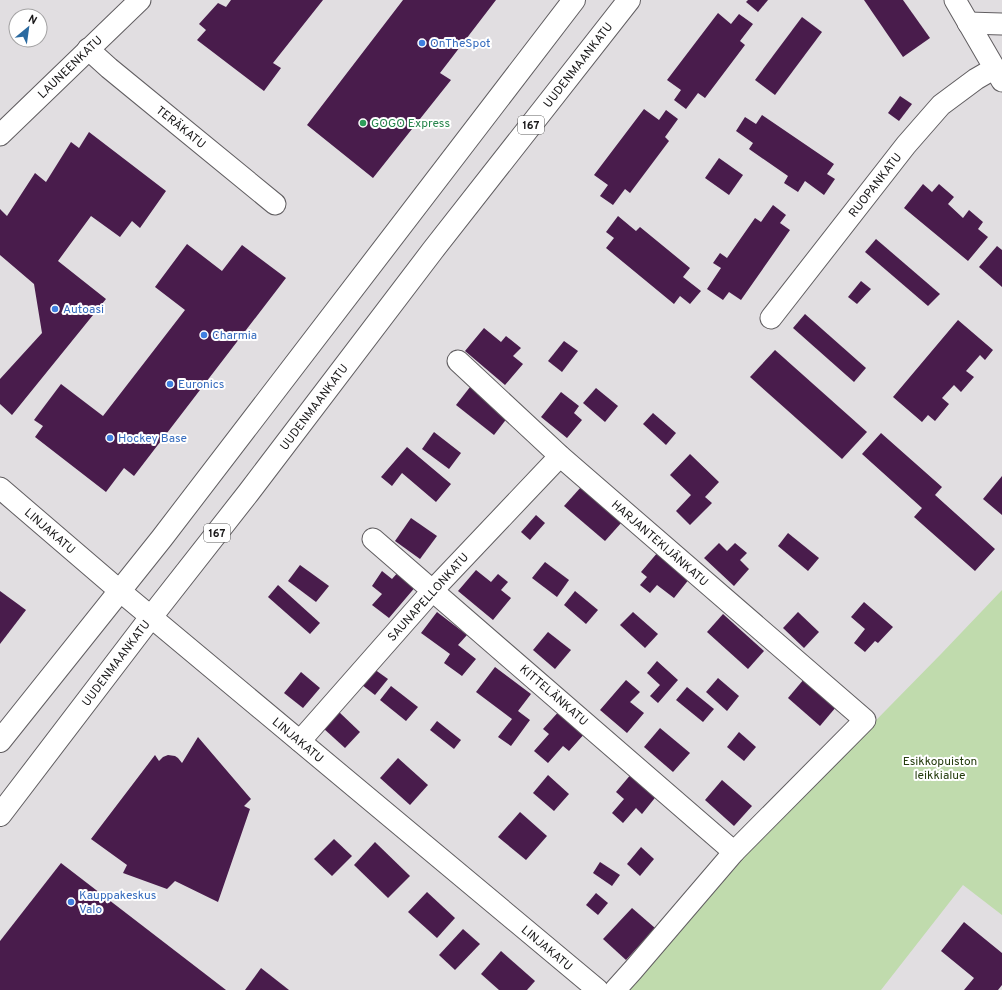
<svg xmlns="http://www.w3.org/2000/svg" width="1002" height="990" font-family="Overpass,sans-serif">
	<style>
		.green { fill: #c0dbad }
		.building { fill: #491c4c }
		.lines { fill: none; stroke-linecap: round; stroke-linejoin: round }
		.minor-casing { stroke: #615e61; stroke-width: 23 }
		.major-casing { stroke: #615e61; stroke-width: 24 }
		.minor { stroke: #fff; stroke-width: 21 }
		.major { stroke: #fff; stroke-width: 22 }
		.shop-dot { fill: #3f7fe0; stroke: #fff; stroke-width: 1.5 }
		.leisure-dot { fill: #2e9e5b; stroke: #fff; stroke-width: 1.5 }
		.labels { text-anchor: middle; stroke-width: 4; stroke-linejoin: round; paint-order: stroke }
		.shield { fill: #fff; stroke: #5d5d5d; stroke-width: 1 }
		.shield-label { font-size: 11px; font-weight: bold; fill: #181718 }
		.shop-label { font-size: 12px; fill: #366cbe; stroke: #fff; text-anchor: start }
		.street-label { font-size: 12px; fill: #181718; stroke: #fff }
		.leisure-label { font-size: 12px; fill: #27864d; stroke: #fff; text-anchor: start }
		.park-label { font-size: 12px; fill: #253c0e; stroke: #fff }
	</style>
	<rect width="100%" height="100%" fill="#e1dee1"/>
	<path class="green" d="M1002,590V915L963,885L881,990H615L731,868L941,654Z"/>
	<g class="building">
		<path d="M231,0H323L273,63L281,68L264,91L197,40L206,30L199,24L218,3L226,7Z"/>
		<path d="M403,0H496L440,73L451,80L373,178L307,125Z"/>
		<path d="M748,0H768L758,12L746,2Z"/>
		<path d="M864,0H903L930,38L903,57Z"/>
		<path d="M718,13L731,24L739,14L753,24L740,41L745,45L705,98L698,93L686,109L674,100L681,90L667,80Z"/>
		<path d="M802,17L822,32L775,95L755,80Z"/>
		<path d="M900,96L912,104L899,121L888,113Z"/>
		<path d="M644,109L659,120L666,110L678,119L665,137L669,141L630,193L625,189L613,205L600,196L608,185L594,175Z"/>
		<path d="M762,115L834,164L827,174L835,179L824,195L805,181L798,192L784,183L788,176L749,149L753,143L736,131L745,117L756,124Z"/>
		<path d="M89,132L166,191L140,228L132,221L120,237L91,216L58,261L106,299L12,415L0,404V379L42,333L34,284L0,255V209L7,216L35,173L46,182L71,142L79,148Z"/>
		<path d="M719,158L743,175L729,195L705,178Z"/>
		<path d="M923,184L932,192L939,184L954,197L948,204L963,218L969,210L983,222L978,229L988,237L968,261L904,208Z"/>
		<path d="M773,205L786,215L780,223L790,230L741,300L729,292L723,300L707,289L721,268L713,263L720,253L727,258L755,218L761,222Z"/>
		<path d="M618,216L636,231L640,227L690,268L683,277L701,291L690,304L680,296L674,304L606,248L614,238L606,232Z"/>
		<path d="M876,239L940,294L928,306L865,252Z"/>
		<path d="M187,244L222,271L242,245L286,278L134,476L124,468L106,492L35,437L43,426L34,420L61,384L103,416L185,310L155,287Z"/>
		<path d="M997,246L1002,250V287L979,267Z"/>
		<path d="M861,281L871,289L857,304L848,297Z"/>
		<path d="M805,314L866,368L854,382L793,328Z"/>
		<path d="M958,320L993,350L985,360L980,355L966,371L974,377L961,392L954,385L942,398L949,404L935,421L928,415L922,422L893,397Z"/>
		<path d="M484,328L501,342L506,336L521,348L513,356L523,364L505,385L465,351Z"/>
		<path d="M564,341L578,351L562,372L548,361Z"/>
		<path d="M775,350L867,432L842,459L750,377Z"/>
		<path d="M470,387L508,417L494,435L456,405Z"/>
		<path d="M596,388L618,406L605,422L583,403Z"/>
		<path d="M561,392L579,406L574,413L582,420L567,438L541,417Z"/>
		<path d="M653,413L676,433L666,445L643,424Z"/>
		<path d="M434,432L461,453L449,469L422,449Z"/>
		<path d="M881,433L942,487L935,495L995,549L975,571L914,517L922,508L862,454Z"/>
		<path d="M407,447L451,484L436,502L402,473L392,486L381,477Z"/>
		<path d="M690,454L719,482L705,497L712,503L690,525L676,511L691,495L670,475Z"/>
		<path d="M1002,476V515L983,499Z"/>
		<path d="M581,487L622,522L605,541L564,506Z"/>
		<path d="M536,515L545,523L530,540L521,532Z"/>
		<path d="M411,518L437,536L420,559L395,541Z"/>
		<path d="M788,533L819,558L808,571L778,546Z"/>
		<path d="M719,543L727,551L735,543L747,553L740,560L749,569L734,586L704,558Z"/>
		<path d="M658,552L690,578L674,598L657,585L650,593L640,585L647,577L641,572Z"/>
		<path d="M545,562L569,580L557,597L532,578Z"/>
		<path d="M300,565L329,586L316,602L288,581Z"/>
		<path d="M400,570L417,585L389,618L372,605L382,594L372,586L382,571L392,579Z"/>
		<path d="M476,570L491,582L498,574L508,582L501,590L511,598L493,620L458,591Z"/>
		<path d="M278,585L320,623L310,634L268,597Z"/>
		<path d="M0,591L26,610L0,644Z"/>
		<path d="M575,591L598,610L586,624L564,605Z"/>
		<path d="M864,602L893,627L878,643L875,641L865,652L854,643L865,629L851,617Z"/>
		<path d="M437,612L467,635L458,645L476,659L462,676L444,663L450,654L421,633Z"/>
		<path d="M633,612L658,634L645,648L620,625Z"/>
		<path d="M798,612L819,632L804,648L783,628Z"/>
		<path d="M723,614L764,651L748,669L707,632Z"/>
		<path d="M548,632L571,650L555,669L533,650Z"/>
		<path d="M657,661L678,680L658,703L650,696L660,685L647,673Z"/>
		<path d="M495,667L531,694L518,711L530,720L511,746L498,737L512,719L476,692Z"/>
		<path d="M374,669L388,679L375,695L362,685Z"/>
		<path d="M301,672L320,688L303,708L284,693Z"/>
		<path d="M718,678L739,696L727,711L706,692Z"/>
		<path d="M804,679L836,707L820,726L788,698Z"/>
		<path d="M626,680L640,692L630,702L644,713L627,733L600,710Z"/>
		<path d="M391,686L418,707L406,721L380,700Z"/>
		<path d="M687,687L714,709L703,722L676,700Z"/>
		<path d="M561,709L586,732L569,751L563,746L548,763L534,751L549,734L543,729Z"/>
		<path d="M338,711L360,732L345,748L323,728Z"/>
		<path d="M437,721L461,740L454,749L430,730Z"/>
		<path d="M660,728L690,753L673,772L644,747Z"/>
		<path d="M739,732L756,747L744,761L727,747Z"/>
		<path d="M198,737L251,799L244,806L250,809L218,902L175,881L167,889L123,873L127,865L91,839L155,755L159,761L163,757L168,755L175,756L178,758L182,763Z"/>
		<path d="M398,758L428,785L410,805L380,778Z"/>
		<path d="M632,773L658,794L642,814L636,808L623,823L612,813L624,799L616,792Z"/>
		<path d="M548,775L569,794L554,811L533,793Z"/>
		<path d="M722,780L752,806L734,826L705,800Z"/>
		<path d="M520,812L547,836L526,860L498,837Z"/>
		<path d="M334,839L352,856L332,876L314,859Z"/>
		<path d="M375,842L410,876L388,898L354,865Z"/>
		<path d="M641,847L654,859L640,876L627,864Z"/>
		<path d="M600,862L620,875L612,886L593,873Z"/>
		<path d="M61,863L226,990H0V941Z"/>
		<path d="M427,892L455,918L437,938L408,912Z"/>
		<path d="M596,893L608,903L598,915L586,905Z"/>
		<path d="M632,908L655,928L626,960L603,939Z"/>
		<path d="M964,922L1002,953V985L998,990H964L974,978L941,951Z"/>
		<path d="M463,929L480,944L455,970L439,955Z"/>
		<path d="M501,951L535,981L527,990H499L481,974Z"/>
		<path d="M261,968L289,990H245Z"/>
	</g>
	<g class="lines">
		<g class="minor-casing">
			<g id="minor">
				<path d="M955,0L1002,81"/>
				<path d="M968,23L1002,24"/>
				<path d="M88,49L109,68L275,204"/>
				<path d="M0,135L140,0"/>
				<path d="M771,318L906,145L941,105L976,79L995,68"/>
				<path d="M458,361L560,456L865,720L734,852L633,970L615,990"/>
				<path d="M0,488L120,591L598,990"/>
				<path d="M373,539L734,852"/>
				<path d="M300,741L433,590L560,456"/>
			</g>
		</g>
		<g class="major-casing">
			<g id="major">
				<path d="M0,741L162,538L574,0"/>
				<path d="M0,815L151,617L249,492L433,250L629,0"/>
			</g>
		</g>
		<use href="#minor" class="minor"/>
		<use href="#major" class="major"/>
	</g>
	<g class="shop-dot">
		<circle cx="422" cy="43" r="4"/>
		<circle cx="55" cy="309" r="4"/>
		<circle cx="204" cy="335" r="4"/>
		<circle cx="170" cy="384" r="4"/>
		<circle cx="110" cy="438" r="4"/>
		<circle cx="71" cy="902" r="4"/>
	</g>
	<circle class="leisure-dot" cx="363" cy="123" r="4"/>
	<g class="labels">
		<g class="shield">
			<rect x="518" y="116" width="26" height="18" rx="3"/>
			<rect x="204" y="524" width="26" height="18" rx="3"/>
		</g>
		<g class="shield-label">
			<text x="531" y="129">167</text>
			<text x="217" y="537">167</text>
		</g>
		<g class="shop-label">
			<text x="430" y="47">OnTheSpot</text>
			<text x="63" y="313">Autoasi</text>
			<text x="212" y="339">Charmia</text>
			<text x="178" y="388">Euronics</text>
			<text x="118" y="442">Hockey Base</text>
			<text x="79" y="899">Kauppakeskus<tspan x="79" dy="14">Valo</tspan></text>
		</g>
		<g class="street-label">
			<text transform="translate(578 65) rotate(-52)" y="4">UUDENMAANKATU</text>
			<text transform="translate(70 67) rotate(-44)" y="4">LAUNEENKATU</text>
			<text transform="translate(181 127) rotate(39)" y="4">TERÄKATU</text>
			<text transform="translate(875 185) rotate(-52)" y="4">RUOPANKATU</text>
			<text transform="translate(314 407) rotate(-53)" y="4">UUDENMAANKATU</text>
			<text transform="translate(50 531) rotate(41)" y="4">LINJAKATU</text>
			<text transform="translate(660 543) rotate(41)" y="4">HARJANTEKIJÄNKATU</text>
			<text transform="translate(428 597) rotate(-48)" y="4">SAUNAPELLONKATU</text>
			<text transform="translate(116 663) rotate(-53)" y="4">UUDENMAANKATU</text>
			<text transform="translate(554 695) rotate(41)" y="4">KITTELÄNKATU</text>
			<text transform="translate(298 740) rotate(40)" y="4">LINJAKATU</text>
			<text transform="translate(547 948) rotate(40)" y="4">LINJAKATU</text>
		</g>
		<g class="leisure-label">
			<text x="371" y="127">GOGO Express</text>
		</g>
		<g class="park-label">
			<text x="940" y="765">Esikkopuiston<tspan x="940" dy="14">leikkialue</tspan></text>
		</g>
	</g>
	<g transform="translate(28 28) rotate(29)"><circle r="19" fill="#ffffff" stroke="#a3a2a3"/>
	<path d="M0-3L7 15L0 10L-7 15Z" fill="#2b6aa0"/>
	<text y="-6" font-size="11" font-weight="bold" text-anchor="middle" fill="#181718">N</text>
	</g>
</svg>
